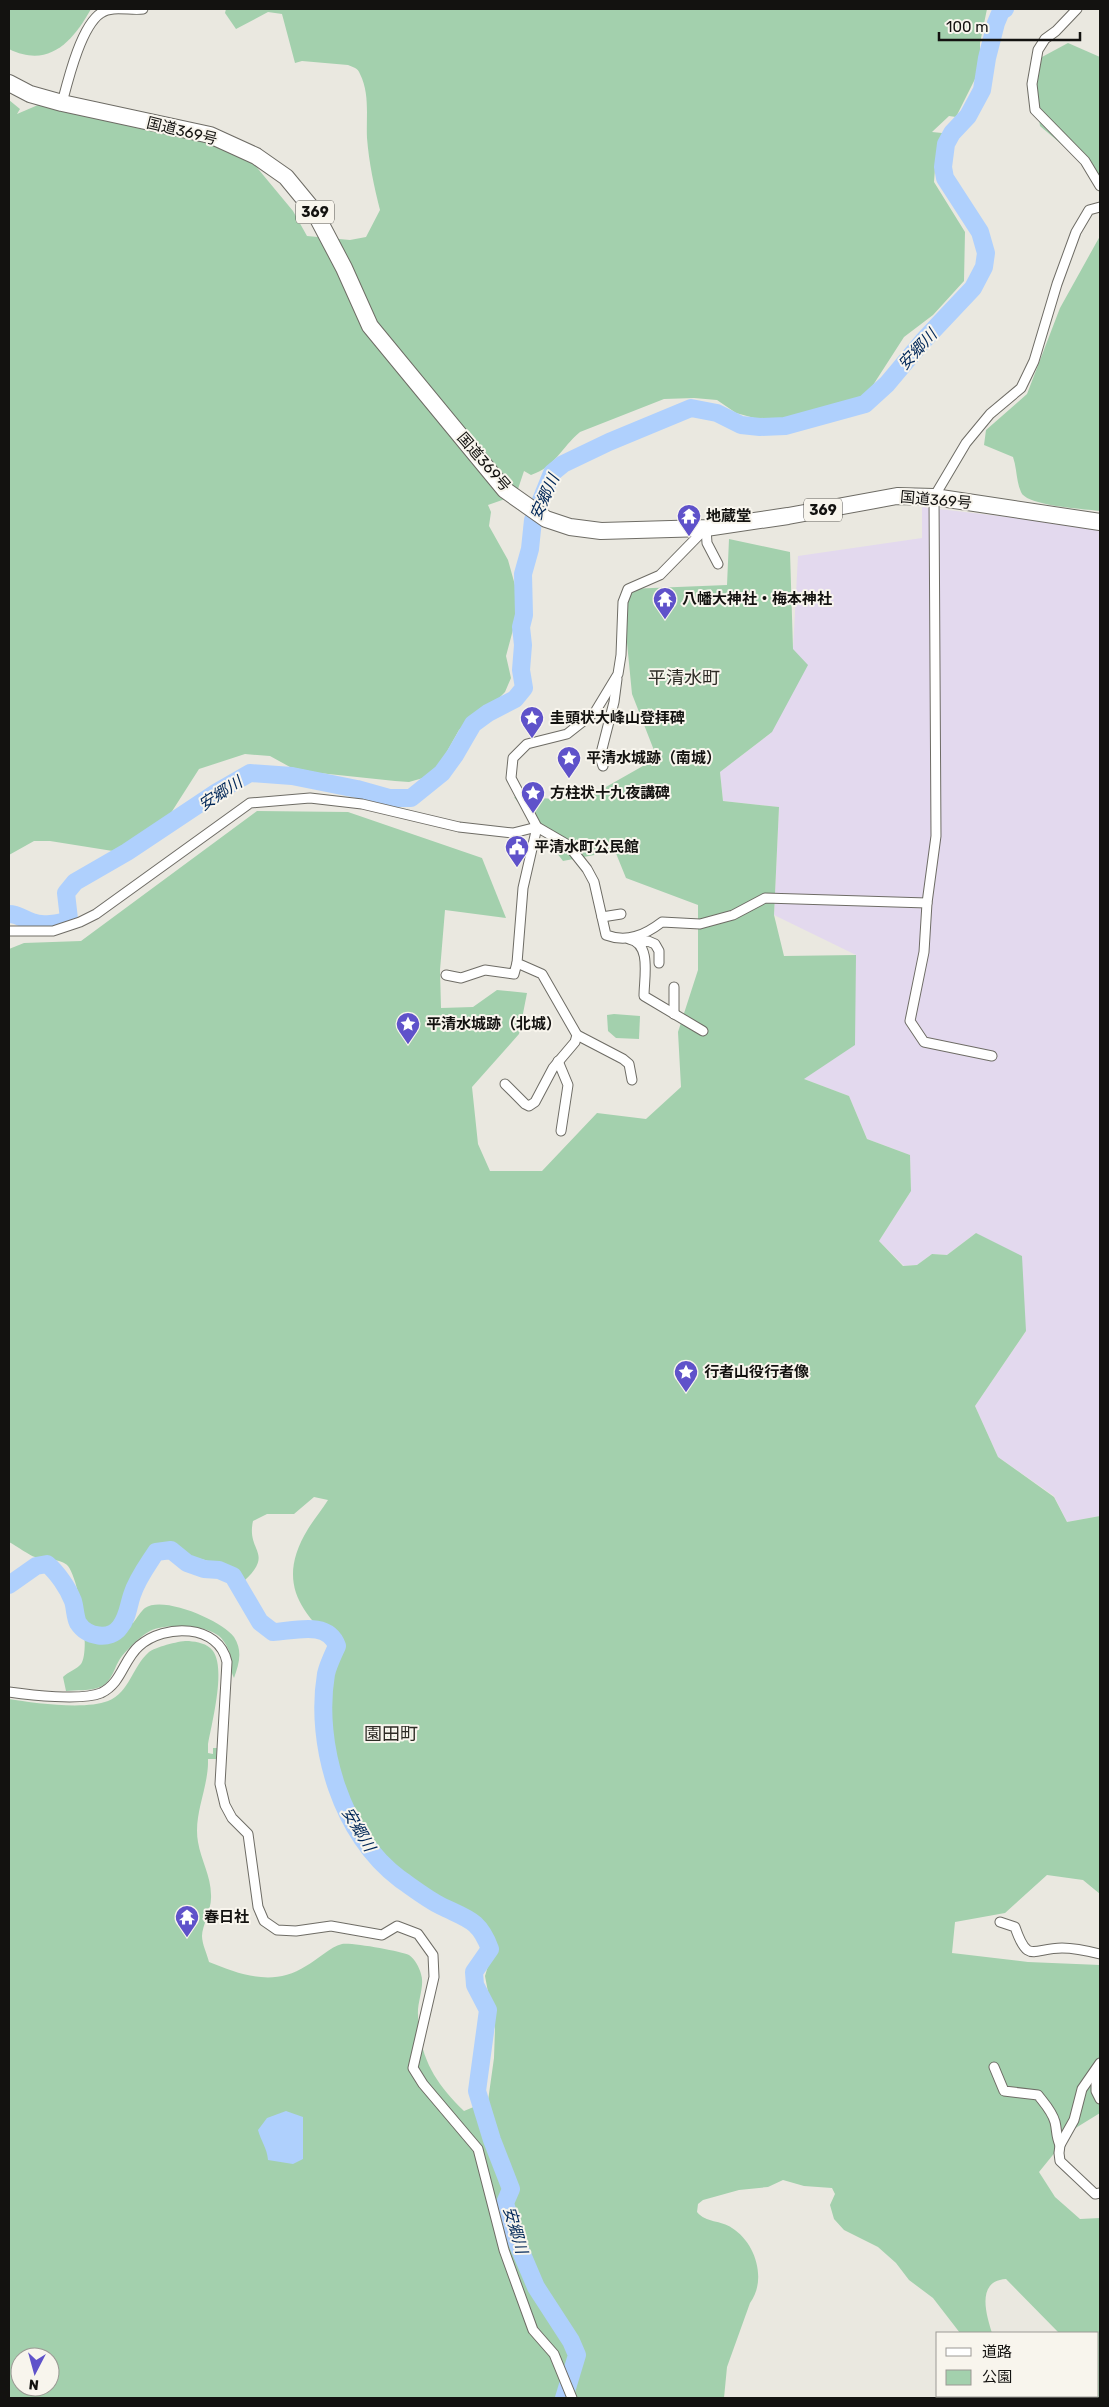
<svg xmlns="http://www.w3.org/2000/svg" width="1109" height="2407" font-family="Rubik,'Noto Sans JP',sans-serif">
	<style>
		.industrial { fill: #e3d9ee }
		.green { fill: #a3d0ad; fill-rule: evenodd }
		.water { fill: #afd0fd }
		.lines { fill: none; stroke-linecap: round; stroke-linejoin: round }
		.river { stroke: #afd0fd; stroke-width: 18 }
		.street-casing { stroke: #6e6c65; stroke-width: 11 }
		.highway-casing { stroke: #6e6c65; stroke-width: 18 }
		.street { stroke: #fff; stroke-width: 9 }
		.highway { stroke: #fff; stroke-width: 16 }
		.labels { text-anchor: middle; stroke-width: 4; stroke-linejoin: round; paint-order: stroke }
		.shield { fill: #f8f5ed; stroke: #585652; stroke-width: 1 }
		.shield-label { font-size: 14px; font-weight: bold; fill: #131210 }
		.street-label { font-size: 15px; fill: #131210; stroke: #f8f5ed }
		.poi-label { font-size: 15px; font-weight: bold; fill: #131210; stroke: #f8f5ed; text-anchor: start }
		.water-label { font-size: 16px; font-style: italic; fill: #012758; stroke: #f8f5ed }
		.quarter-label { font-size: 18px; fill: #2d2b25; stroke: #f8f5ed }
	</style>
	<rect width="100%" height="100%" fill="#eae8e0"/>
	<path class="industrial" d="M922,507L1100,528V1516L1067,1522L1054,1496L998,1457L975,1406L1026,1331L976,1233L947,1255L932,1254L917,1265L904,1266L879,1241L911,1191L910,1155L867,1139L849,1096L804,1079L856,955L774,915L779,807L723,801L720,772L772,732L793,649L798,556L922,538Z"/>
	<g class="green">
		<path d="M9,9H91C73,41 49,69 9,49Z"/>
		<path d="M226,9H987L980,43V65L975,79L956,117L949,116L932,132L942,133L945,137L935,168L934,182L965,232L964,281L933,315L904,337L866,396L860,400L786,418L758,419L736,413L717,400L694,398L664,399L580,432C561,448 555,467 531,475L524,471L516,495L488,505L491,512L489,526L508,560L518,596V611L506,656L511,678L505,692L499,698L480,709L459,730L436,771L430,776L409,782L395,781L319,773L290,767L270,756L245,754L199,769L169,816L119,852L50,841H34L9,855V100L20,109L17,114L38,105L192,136L254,164L293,211L307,236L350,240L366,237L380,210C374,186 369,163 367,138C366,116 370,94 360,74C358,68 353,67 348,65L302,61L295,63L282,14L268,12L236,29L225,13Z"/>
		<path d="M1068,43L1100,57V177L1040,126L1035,91L1042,57Z"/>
		<path d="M1100,236V511C1085,509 1026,506 1021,492C1016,481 1017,468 1013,457L984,445L986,430L1027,394L1060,308Z"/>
		<path d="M729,539L790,552L793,649L808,665L772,732L720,772L723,801L779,807L774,915L784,956L856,955L855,1045L804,1079L849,1096L867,1139L910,1155L911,1191L879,1241L903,1266L917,1265L932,1254L947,1255L976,1233L1022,1256L1026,1331L975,1406L998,1457L1054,1497L1067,1522L1100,1516V1894L1083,1880L1047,1875L1005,1913L955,1922L952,1953L1028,1962L1100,1965V2113L1074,2129L1039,2172L1055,2197L1080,2219L1100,2218V2398H1079L1078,2396H1098V2333H1059L1006,2279C976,2281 986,2314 992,2333H960L933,2298L909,2280L896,2263L878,2247L844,2230L834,2219L830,2205L835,2194L832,2188L804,2186L783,2180L768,2187L739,2190L703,2200L698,2204L697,2212C706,2223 721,2220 732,2228C756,2243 767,2280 750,2303L727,2367L724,2398H9V1699C33,1703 85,1710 108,1701C130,1692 132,1667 149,1652C155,1647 181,1640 189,1641C197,1642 207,1643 213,1651C226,1669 212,1722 208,1744V1753L213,1754V1748H217L216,1759H208C209,1787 193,1814 198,1842C201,1860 211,1876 211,1895C212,1910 202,1925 202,1936C202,1944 207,1954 209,1962C241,1975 274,1987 306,1966C317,1960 330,1947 342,1944C350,1942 401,1951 409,1955C415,1959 419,1967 421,1974C425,1986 417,2002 418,2015C419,2057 435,2083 464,2111L488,2101L494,2058L495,2029L485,1976L493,1949L492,1935L483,1923L418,1886L385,1856L359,1822L339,1786L331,1739L328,1707L335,1643C296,1609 278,1578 308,1529C314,1519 322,1510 328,1500L314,1497L294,1514H267L253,1521C246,1552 275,1552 244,1581C236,1576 229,1569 221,1566C201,1556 164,1550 145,1564L120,1621L133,1623C137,1618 141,1611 145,1608C163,1595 223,1621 234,1637C243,1651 239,1664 234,1678C227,1663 236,1657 222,1639C210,1624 166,1623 150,1631C140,1636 129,1648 122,1656C114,1666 113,1682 100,1687C91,1691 76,1690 66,1691L63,1677C68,1672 77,1669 81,1664C91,1649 79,1580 68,1566C61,1558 45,1560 35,1557C30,1556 17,1546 9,1542V949L24,943L81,941L257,811L348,812L482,858L506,918L445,910L440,970L441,1008L473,1007L497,990L527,993L519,1034L472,1087L478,1144L490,1171H542L597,1113L646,1119L681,1087L678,1032L698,970V905L626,878L615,851L563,861L514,797L583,800L657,758L632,694L623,602L628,589L727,585ZM20,2357H50V2387H20Z"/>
		<path d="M614,1014L640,1016L639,1039L616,1038L608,1031L607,1015Z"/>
	</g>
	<path class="water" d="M286,2111L303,2117V2159L293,2164L268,2160C267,2148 261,2141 258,2130L267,2118Z"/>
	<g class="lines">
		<g class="river">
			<path d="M9,914C18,914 23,919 32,922C41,926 60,924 69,919L66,893L75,882L127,852L217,792L250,773L292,776L357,789L389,798H411L442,773L455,755L473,724L488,713L515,699L524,688L521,670L523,645L521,627L524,615L523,574L530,549L533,520L552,473L563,464L609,442L691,408L717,413L741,425L760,427L785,426L865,404L887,384L923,341L973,288L984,267L986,253L980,232L945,178L943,167L946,144L952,133L968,116L982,90L987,58L996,23L1001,11L1005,9"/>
			<path d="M9,1585L36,1566L47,1564C57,1572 68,1588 73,1601C75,1607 75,1617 78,1623C87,1637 110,1641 120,1627C128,1617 128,1607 132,1595C137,1579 147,1566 156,1552L171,1550L187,1563L204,1569L219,1570L233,1576L260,1622L273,1632C294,1631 328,1620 337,1646C333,1655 328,1665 326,1674C314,1745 342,1836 400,1879C413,1888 427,1899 441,1906C467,1919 479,1919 490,1949L474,1972L475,1985L488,2010L477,2091L492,2140L511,2189L505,2203L516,2240L536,2287L571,2341L577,2355L564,2398"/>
		</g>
		<g class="street-casing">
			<g id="street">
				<path d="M1077,9L1056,31L1045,39L1038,50L1032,84L1035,110L1085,161L1100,186"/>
				<path d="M62,103C68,80 81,26 101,13C112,5 131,11 143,9"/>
				<path d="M706,528L660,575L628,589L623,602L621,655L618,674L595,712L567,734L527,744L513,758L511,778L537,827L568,845L587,869L594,882L606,935C627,943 645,935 662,922L700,924L733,915L765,898L927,903"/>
				<path d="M706,528L707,543L718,564"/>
				<path d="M603,766L600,757L614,702L617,679"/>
				<path d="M602,917L621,914"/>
				<path d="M9,931H53L80,922L96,914L250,803L310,798L362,804L459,827L513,833L537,827"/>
				<path d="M629,939C652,943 644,978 644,996L703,1031"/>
				<path d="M639,943L648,941L655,944L659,951V963"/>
				<path d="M446,975L461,978L485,970L514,974L517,963"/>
				<path d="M674,987V1014"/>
				<path d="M577,1035L623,1059L629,1064L632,1080"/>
				<path d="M992,1056L924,1042L910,1021L924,952L927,903L936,836L934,497L966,443L990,414L1021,388L1034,361L1057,284L1076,232L1089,210L1100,207"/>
				<path d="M558,1061L568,1085L561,1131"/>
				<path d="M505,1084L525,1104L529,1106L535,1102L553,1068L575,1042L577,1035L542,974L517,963L523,888L537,827"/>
				<path d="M9,1692C30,1695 81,1701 101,1693C122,1683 123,1660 139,1646C165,1623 219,1624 227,1662L220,1784L225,1805L232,1818L248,1834L258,1907L264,1921L277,1930L296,1931L331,1926L382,1935L397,1926L418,1934L433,1955L434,1977L413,2068L423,2084L478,2149L504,2250L513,2275L533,2330L554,2354L572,2398"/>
				<path d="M1000,1922L1015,1927C1028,1965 1033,1948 1062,1948C1075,1948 1088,1951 1100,1954"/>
				<path d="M1100,2063L1082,2089L1074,2120L1060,2145L1059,2153L1060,2161L1095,2194L1100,2193"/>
				<path d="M994,2067L1004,2091L1038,2095C1044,2103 1052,2111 1055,2122C1057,2130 1056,2137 1060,2145"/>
				<path d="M1096,2070V2091L1100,2099"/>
				<path d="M1017,2398L1027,2396"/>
			</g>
		</g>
		<g class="highway-casing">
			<path id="highway" d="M9,83L30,94L62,103L210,135L256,156L286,177L314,211L344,268L370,326L505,490L546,519L570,527L601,531L706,528L788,516L897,496L934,497L1100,522"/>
		</g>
		<use href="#street" class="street"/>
		<use href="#highway" class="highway"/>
	</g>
	<defs>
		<g id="temple-pin" transform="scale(1.25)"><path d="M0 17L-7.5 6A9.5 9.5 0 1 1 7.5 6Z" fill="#5f52ca" stroke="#f8f5ed"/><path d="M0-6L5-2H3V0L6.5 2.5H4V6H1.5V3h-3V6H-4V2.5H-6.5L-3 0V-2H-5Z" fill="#fff"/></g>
		<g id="sight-pin" transform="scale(1.25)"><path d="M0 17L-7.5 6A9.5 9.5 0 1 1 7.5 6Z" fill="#5f52ca" stroke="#f8f5ed"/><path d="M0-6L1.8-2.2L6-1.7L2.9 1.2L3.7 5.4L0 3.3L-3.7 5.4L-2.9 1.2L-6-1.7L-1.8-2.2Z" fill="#fff"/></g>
		<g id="civic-pin" transform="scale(1.25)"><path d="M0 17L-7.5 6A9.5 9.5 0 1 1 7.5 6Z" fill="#5f52ca" stroke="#f8f5ed"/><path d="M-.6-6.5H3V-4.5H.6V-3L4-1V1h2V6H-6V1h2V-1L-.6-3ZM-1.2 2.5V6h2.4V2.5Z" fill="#fff"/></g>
	</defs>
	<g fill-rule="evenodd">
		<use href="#temple-pin" x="689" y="516"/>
		<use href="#temple-pin" x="665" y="599"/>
		<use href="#sight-pin" x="532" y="718"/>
		<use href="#sight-pin" x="569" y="758"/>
		<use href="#sight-pin" x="533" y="793"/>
		<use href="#civic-pin" x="517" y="847"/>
		<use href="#sight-pin" x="408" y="1024"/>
		<use href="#sight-pin" x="686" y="1372"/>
		<use href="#temple-pin" x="187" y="1917"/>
	</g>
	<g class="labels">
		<g class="shield">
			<rect x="296" y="200.5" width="38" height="23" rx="4"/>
			<rect x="804" y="498.5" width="38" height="23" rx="4"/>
		</g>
		<g class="shield-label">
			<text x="315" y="217">369</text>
			<text x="823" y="515">369</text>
		</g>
		<g class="street-label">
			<text transform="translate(182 131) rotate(14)" y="5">国道369号</text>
			<text transform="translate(484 462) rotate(49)" y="5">国道369号</text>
			<text transform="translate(936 500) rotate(5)" y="5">国道369号</text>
		</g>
		<g class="poi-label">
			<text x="706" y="521">地蔵堂</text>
			<text x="682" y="604">八幡大神社・梅本神社</text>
			<text x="550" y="723">圭頭状大峰山登拝碑</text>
			<text x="586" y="763">平清水城跡（南城）</text>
			<text x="550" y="798">方柱状十九夜講碑</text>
			<text x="534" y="852">平清水町公民館</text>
			<text x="426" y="1029">平清水城跡（北城）</text>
			<text x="704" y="1377">行者山役行者像</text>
			<text x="204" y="1922">春日社</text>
		</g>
		<g class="water-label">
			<text transform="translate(917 349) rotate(-47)" y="6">安郷川</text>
			<text transform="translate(544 497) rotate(-66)" y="6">安郷川</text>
			<text transform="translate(220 793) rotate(-33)" y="6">安郷川</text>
			<text transform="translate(359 1829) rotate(59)" y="6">安郷川</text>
			<text transform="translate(516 2230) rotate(74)" y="6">安郷川</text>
		</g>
		<g class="quarter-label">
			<text x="684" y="684">平清水町</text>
			<text x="391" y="1740">園田町</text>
		</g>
	</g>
	<rect width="1109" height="2407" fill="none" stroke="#131210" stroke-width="20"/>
	<rect x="936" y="2332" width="162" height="65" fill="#f8f5ed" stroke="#9c9a95"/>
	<rect x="946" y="2348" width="25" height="8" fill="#ffffff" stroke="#9c9a95"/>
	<text x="982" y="2357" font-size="15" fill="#131210">道路</text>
	<rect x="946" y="2370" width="25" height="15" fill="#a3d0ad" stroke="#9c9a95"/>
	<text x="982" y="2382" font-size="15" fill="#131210">公園</text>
	<g transform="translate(35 2372) rotate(186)"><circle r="24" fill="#f8f5ed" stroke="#9c9a95"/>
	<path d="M0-4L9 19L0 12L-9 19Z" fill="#5f52ca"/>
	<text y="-8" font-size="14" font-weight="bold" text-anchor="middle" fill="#131210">N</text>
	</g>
	<path d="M939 32v8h141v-8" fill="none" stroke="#131210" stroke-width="2.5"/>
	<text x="946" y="32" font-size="15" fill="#131210" stroke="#f8f5ed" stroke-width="4" paint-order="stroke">100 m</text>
</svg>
